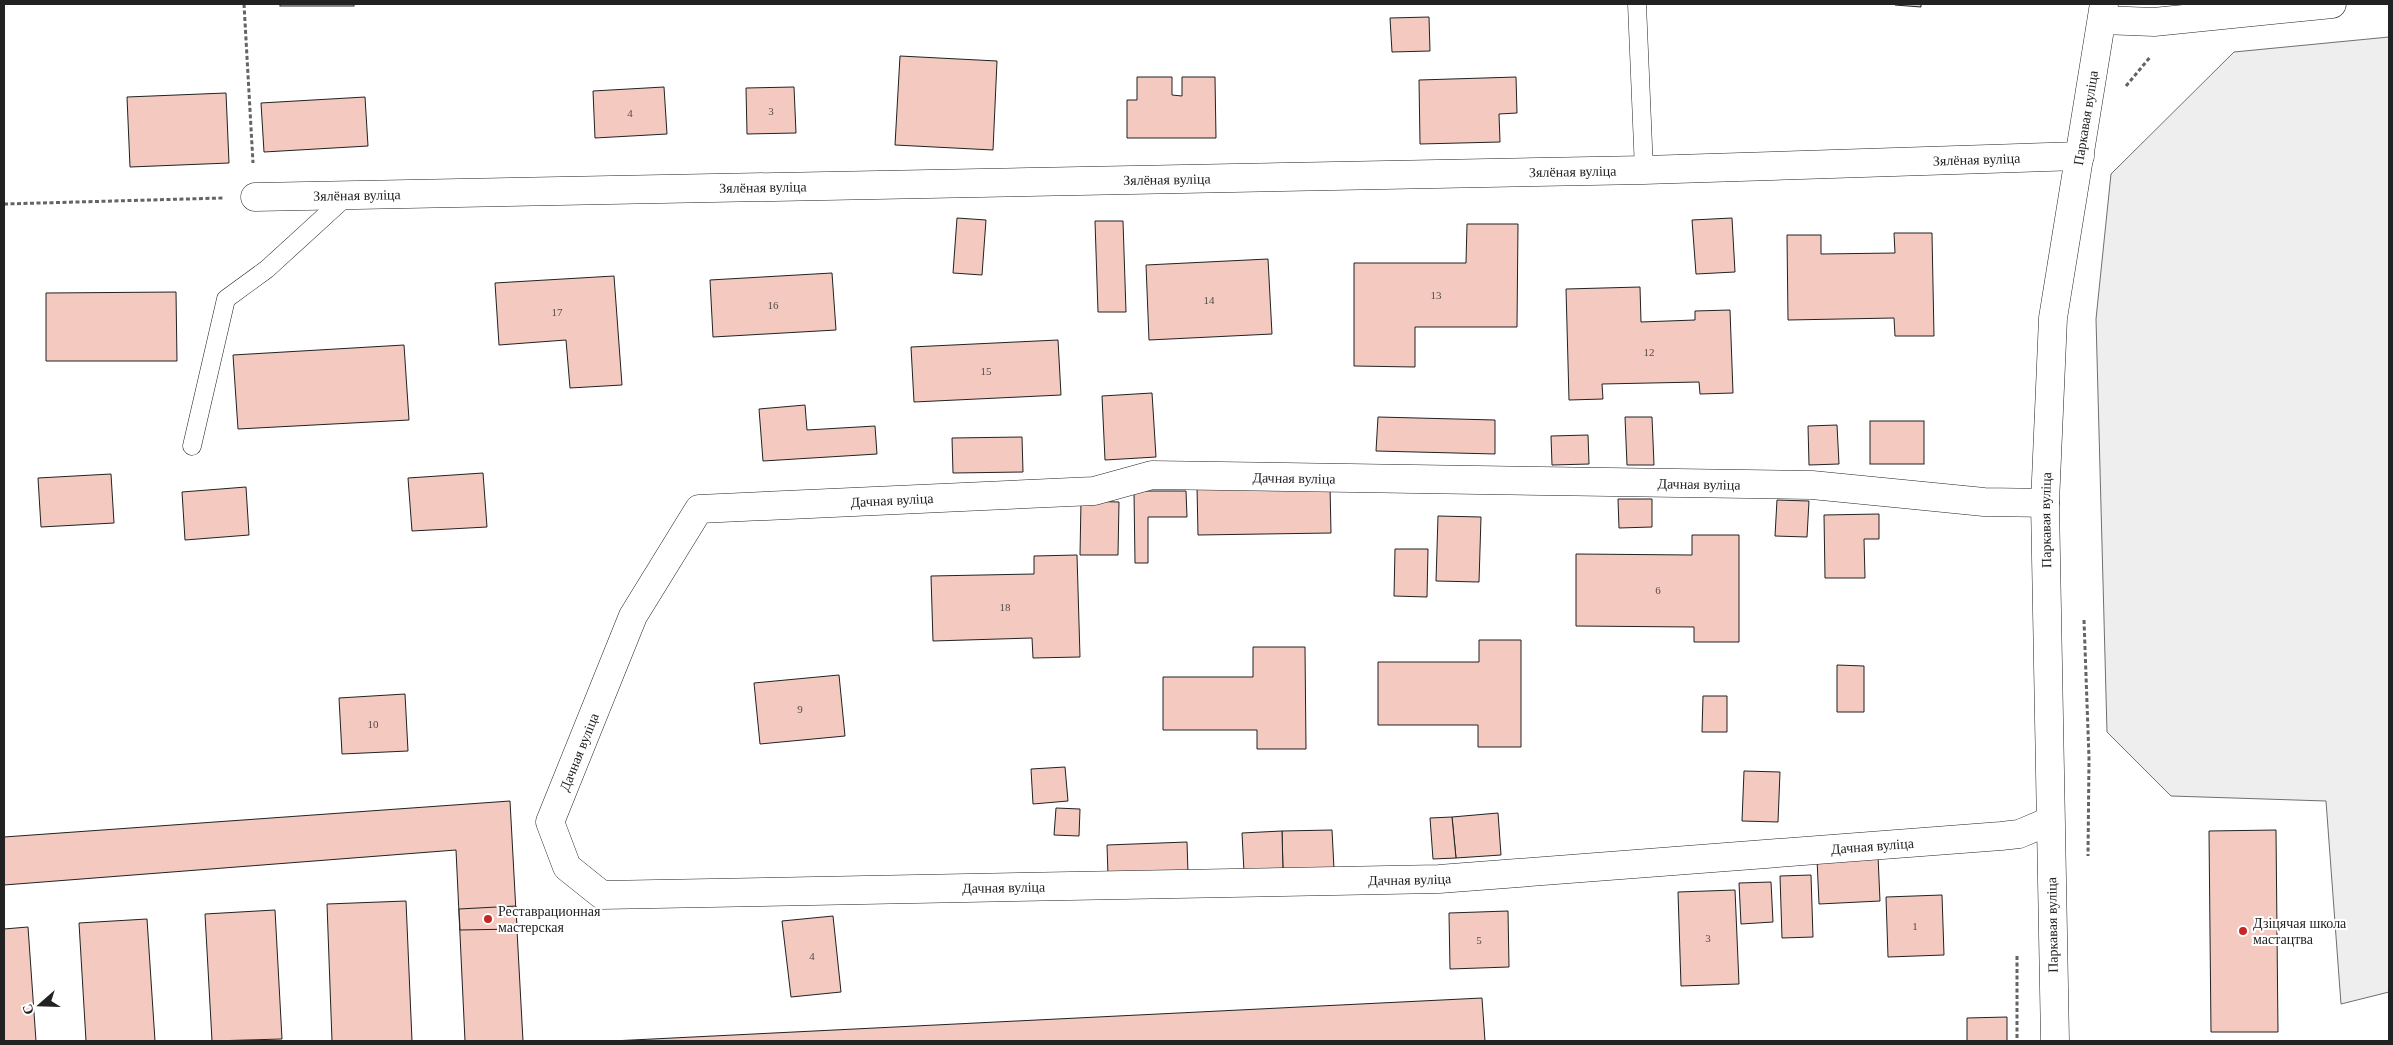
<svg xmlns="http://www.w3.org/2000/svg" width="2393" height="1045" font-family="'Times New Roman',serif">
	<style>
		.green { fill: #eee; stroke: #6f6f6f }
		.building { fill: #f3c9c0; stroke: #222 }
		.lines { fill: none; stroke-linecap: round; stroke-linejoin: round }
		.service-casing { stroke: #222; stroke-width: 19 }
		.minor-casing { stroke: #222; stroke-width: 29 }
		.tertiary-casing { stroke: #222; stroke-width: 29 }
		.path { stroke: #646464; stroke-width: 3; stroke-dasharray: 4 2.5; stroke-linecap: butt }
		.service { stroke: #fff; stroke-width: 18 }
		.minor { stroke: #fff; stroke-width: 28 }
		.tertiary { stroke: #fff; stroke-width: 28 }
		.poi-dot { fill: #c62828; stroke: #fff; stroke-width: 2 }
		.labels { text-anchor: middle; stroke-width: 4; stroke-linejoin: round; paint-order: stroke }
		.number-label { font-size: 11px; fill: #564c4a }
		.street-label { font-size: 14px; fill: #222; stroke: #fff }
		.poi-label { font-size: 14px; fill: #222; stroke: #fff; text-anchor: start }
	</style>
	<rect width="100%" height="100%" fill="#fff"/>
	<path class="green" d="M2389,37V992L2341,1004L2326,801L2171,796L2107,732L2096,319L2111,174L2234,52Z"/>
	<g class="building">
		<rect x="280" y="4" width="74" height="2"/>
		<path d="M1895,4H1921V7L1895,5Z"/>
		<path d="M1429,17L1430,51L1392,52L1390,18Z"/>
		<path d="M900,56L997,61L993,150L895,145Z"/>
		<path d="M1137,77H1172V95L1182,96V77H1215L1216,138H1127V100H1137Z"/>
		<path d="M1516,77L1517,113L1499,114L1500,142L1420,144L1419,80Z"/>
		<path d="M664,87L667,134L595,138L593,91Z"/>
		<path d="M794,87L796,133L747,134L746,88Z"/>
		<path d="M226,93L229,163L130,167L127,97Z"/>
		<path d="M365,97L368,146L264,152L261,103Z"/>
		<path d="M957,218L986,220L982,275L953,273Z"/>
		<path d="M1732,218L1735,272L1696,274L1692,220Z"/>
		<path d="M1095,221H1123L1126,312H1098Z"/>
		<path d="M1467,224H1518L1517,327H1415V367L1354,366V263H1466Z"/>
		<path d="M1894,233H1932L1934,336H1895L1894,318L1788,320L1787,235H1821V254L1895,253Z"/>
		<path d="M1268,259L1272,334L1149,340L1146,265Z"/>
		<path d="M832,273L836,330L713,337L710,280Z"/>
		<path d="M614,276L622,385L570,388L566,340L499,345L495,283Z"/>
		<path d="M1640,287L1641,322L1695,320V311L1730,310L1733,393L1700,394L1699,382L1602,384L1603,399L1569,400L1566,289Z"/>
		<path d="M176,292L177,361H46V293Z"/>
		<path d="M1058,340L1061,395L914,402L911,347Z"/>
		<path d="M404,345L409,420L238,429L233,355Z"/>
		<path d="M1152,393L1156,457L1105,460L1102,396Z"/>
		<path d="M805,405L807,430L875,426L877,454L763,461L759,409Z"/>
		<path d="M1378,417L1495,420V454L1376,451Z"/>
		<path d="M1625,417H1652L1654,465H1627Z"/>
		<rect x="1870" y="421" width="54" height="43"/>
		<path d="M1837,425L1839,464L1809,465L1808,426Z"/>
		<path d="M1588,435L1589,464L1552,465L1551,436Z"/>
		<path d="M1022,437L1023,472L953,473L952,438Z"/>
		<path d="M483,473L487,527L412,531L408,478Z"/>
		<path d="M111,474L114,523L41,527L38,478Z"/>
		<path d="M1330,485L1331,533L1198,535L1197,487Z"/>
		<path d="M246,487L249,535L185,540L182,492Z"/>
		<path d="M1134,491H1186L1187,517H1148V563H1135Z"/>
		<path d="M1618,499H1652V527L1619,528Z"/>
		<path d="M1777,500L1809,501L1807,537L1775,536Z"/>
		<path d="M1081,501L1119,502L1118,555H1080Z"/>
		<path d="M1879,514V539H1864L1865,578H1825L1824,515Z"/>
		<path d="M1438,516L1481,517L1479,582L1436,581Z"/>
		<path d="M1692,535H1739V642H1694V627L1576,626V554L1692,555Z"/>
		<path d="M1395,549H1428L1427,597L1394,596Z"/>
		<path d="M1077,555L1080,657L1033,658L1032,638L933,641L931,576L1034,574V556Z"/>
		<path d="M1479,640H1521V747H1478V725H1378V662H1479Z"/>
		<path d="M1253,647H1305L1306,749H1257V730H1163V677H1253Z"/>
		<path d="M1837,665L1864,666V712H1837Z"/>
		<path d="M839,675L845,736L760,744L754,683Z"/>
		<path d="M405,694L408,751L342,754L339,698Z"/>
		<path d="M1703,696H1727V732H1702Z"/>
		<path d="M1065,767L1068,801L1033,804L1031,769Z"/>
		<path d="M1744,771L1780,772L1778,822L1742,821Z"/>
		<path d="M510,801L523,1041H465L456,850L4,885V837Z"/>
		<path d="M1056,808L1080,809L1079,836L1054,835Z"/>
		<path d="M1498,813L1501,855L1456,858L1452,817Z"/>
		<path d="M1452,817L1456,858L1433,859L1430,818Z"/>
		<path d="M1332,830L1334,869L1283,871L1282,831Z"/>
		<path d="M2276,830L2278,1032H2211L2209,831Z"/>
		<path d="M1282,831L1283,871L1244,872L1242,833Z"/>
		<path d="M1187,842L1188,873L1108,875L1107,845Z"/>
		<path d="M1878,856L1880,901L1819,904L1817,859Z"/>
		<path d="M1811,875L1813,937L1782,938L1780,876Z"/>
		<path d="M1771,882L1773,922L1741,924L1739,883Z"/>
		<path d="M1735,890L1739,984L1681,986L1678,892Z"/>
		<path d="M1942,895L1944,955L1888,957L1886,897Z"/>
		<path d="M406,901L412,1041H332L327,904Z"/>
		<path d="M516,906L517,929L460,930L459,909Z"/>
		<path d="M275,910L282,1039L212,1041L205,914Z"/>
		<path d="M1508,911L1509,967L1450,969L1449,913Z"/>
		<path d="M833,916L841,992L791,997L782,921Z"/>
		<path d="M147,919L155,1041H86L79,923Z"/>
		<path d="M28,927L36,1041H4V929Z"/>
		<path d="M1482,998L1485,1041H612Z"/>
		<path d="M2007,1017V1041H1967V1018Z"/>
	</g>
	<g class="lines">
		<g class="service-casing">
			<g id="service">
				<path d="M1637,4L1644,170"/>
				<path d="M192,446L226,299L267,269L348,195"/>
			</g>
		</g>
		<g class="minor-casing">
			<g id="minor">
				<path d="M2102,20L2154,22L2332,4"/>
				<path id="s1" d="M255,197L1644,170L2080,156"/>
				<path id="s2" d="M2045,503L1984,502L1812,485L1152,475L1094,491L699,509L633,616L550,822L567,867L602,895L1439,879L2001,836L2019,834L2050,821"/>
			</g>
		</g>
		<g class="tertiary-casing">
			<g id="tertiary">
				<path id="s3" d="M2055,1041L2045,503L2053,318L2104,4"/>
			</g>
		</g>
		<g class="path">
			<path d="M244,4L253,163"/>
			<path d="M2126,86L2151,56"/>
			<path d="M4,204L223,198"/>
			<path d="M2084,620L2089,758L2088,856"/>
			<path d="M2017,956V1041"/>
		</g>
		<use href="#service" class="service"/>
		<use href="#minor" class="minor"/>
		<use href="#tertiary" class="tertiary"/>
	</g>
	<g class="poi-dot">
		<circle cx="488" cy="919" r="5"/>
		<circle cx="2243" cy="931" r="5"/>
	</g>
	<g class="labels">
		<g class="number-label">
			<text x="771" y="115">3</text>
			<text x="630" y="117">4</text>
			<text x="1436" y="299">13</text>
			<text x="1209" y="304">14</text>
			<text x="773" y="309">16</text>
			<text x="557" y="316">17</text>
			<text x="1649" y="356">12</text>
			<text x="986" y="375">15</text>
			<text x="1658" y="594">6</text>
			<text x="1005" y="611">18</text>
			<text x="800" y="713">9</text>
			<text x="373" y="728">10</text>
			<text x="1915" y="930">1</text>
			<text x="1708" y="942">3</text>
			<text x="1479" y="944">5</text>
			<text x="812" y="960">4</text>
		</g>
		<g class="street-label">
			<text dy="5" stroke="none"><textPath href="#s3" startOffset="926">Паркавая вуліца</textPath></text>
			<text dy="5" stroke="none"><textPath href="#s1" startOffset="1722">Зялёная вуліца</textPath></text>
			<text dy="5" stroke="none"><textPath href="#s1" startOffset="1318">Зялёная вуліца</textPath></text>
			<text dy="5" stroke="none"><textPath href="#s1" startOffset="912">Зялёная вуліца</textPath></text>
			<text dy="5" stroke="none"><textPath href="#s1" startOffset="508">Зялёная вуліца</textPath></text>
			<text dy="5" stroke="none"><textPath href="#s1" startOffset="102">Зялёная вуліца</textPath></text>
			<text transform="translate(1294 478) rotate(1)" y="5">Дачная вуліца</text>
			<text transform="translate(1699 484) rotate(1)" y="5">Дачная вуліца</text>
			<text transform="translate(892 500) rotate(-3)" y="5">Дачная вуліца</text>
			<text dy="5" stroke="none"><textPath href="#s3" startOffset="521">Паркавая вуліца</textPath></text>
			<text transform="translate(579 752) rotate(-68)" y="5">Дачная вуліца</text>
			<text dy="5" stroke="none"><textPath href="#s2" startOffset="3062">Дачная вуліца</textPath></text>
			<text dy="5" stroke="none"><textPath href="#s2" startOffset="2598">Дачная вуліца</textPath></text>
			<text dy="5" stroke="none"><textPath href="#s2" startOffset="2192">Дачная вуліца</textPath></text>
			<text transform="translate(2052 925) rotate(-91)" y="5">Паркавая вуліца</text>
		</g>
		<g class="poi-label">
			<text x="498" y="916">Реставрационная<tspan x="498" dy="16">мастерская</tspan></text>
			<text x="2253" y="928">Дзіцячая школа<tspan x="2253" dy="16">мастацтва</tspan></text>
		</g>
	</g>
	<rect width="2393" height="1045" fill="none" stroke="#222222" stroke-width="10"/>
	<g transform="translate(40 1005) rotate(250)" stroke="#ffffff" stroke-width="4" paint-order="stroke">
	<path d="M0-4L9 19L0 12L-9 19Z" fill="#222222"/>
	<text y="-8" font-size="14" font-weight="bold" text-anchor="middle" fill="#222222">С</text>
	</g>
</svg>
